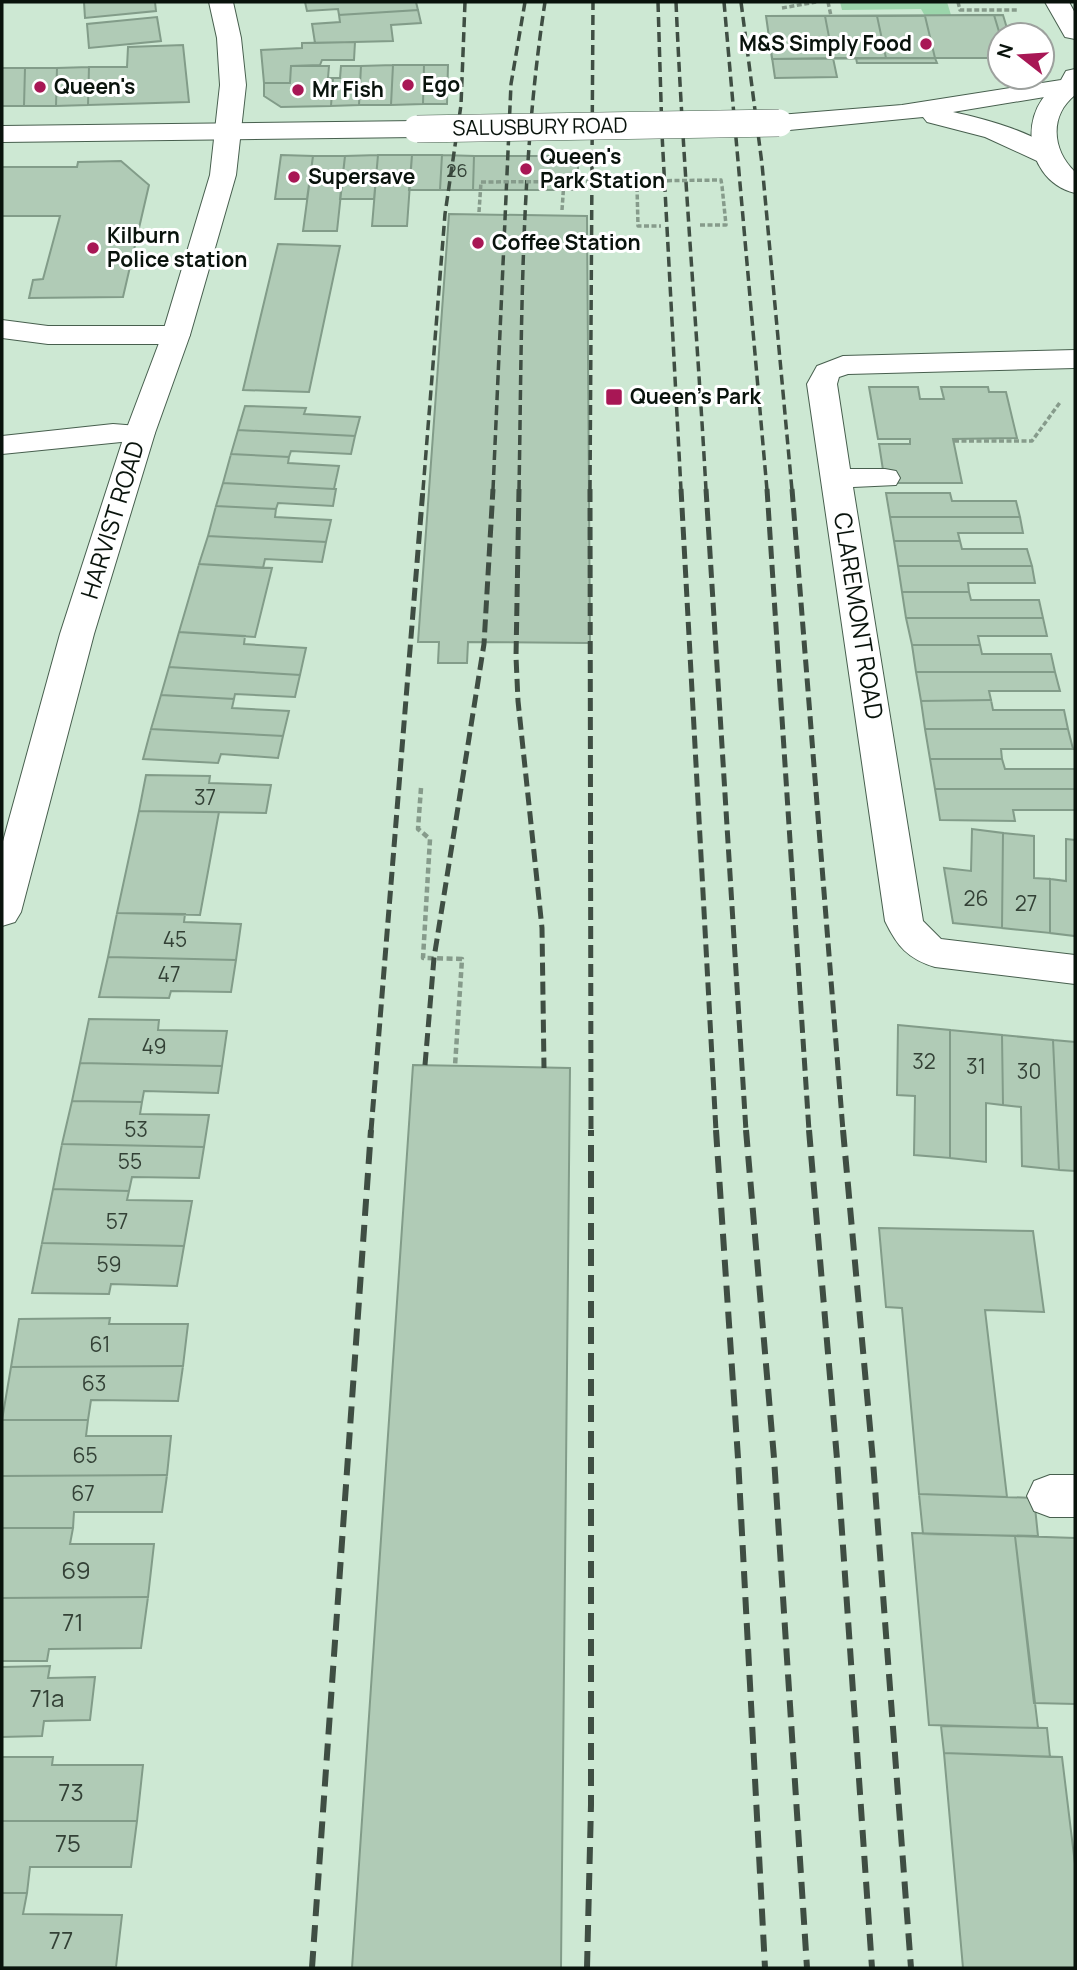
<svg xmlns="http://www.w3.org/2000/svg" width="1077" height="1970" font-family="Manrope,sans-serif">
	<rect width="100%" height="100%" fill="#cde8d3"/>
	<path fill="#9bd5ab" d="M840 2H947L951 15 925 16 921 9 842 10Z"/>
	<path fill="#b0cbb6" stroke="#829c89" stroke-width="2" d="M84 2H155L156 11 85 18Z
		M305 2H416L418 10 339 15 338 9 307 11Z
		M418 10 421 23 391 25 393 41 315 43 312 24 340 22 339 15Z
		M994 15 1000 35V58H833L837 77 775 78 766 16Z
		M1003 15 1009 35H1000V58H935L937 63H857L856 58 772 59 766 16Z
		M766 16H925L935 58 772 59Z
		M766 16H825L833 58 772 59Z
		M766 16H877L886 58 772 59Z
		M157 17 161 41 89 48 87 24Z
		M355 42 354 60H322L320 65 291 66 290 83H264L261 50 302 48V43Z
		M183 45 189 102 88 105 89 67H127L128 47Z
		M393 65H424L423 104 391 105Z
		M393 65 391 105H359L361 66Z
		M424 65H448L447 104H423Z
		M291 66H329L328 78H333L331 106 281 107 264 96V83H290Z
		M341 66H361L359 105 331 106 333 78H340Z
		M89 67 88 105 56 106 57 68Z
		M2 68H25L24 106H2Z
		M25 68H57L56 106H24Z
		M281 155 313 156 307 199H275Z
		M378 155 374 199H340L345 156Z
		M378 155H412L407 226H372Z
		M412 155H442L440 190H409Z
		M442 155 474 156 473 190H440Z
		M313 156H345L337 231H303Z
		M474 156H578V190H473Z
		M121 161 149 185 123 297 29 298 33 280 43 279 60 216H2V167H77L78 162Z
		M449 214 587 216 590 643 468 642 467 663H438L439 642H418Z
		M278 244 340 246 309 392 243 390Z
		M869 387H918L920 399H944L941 387H988L989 392H1006L1017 438 953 439 962 483H885L879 444H910V439H878Z
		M245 406 306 408 304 414 360 417 355 436 238 430Z
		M238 430 355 436 351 454 291 451 289 457 231 454Z
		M231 454 289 457 288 463 339 466 334 489 223 483Z
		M223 483 334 489H336L333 506 278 503 276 509 216 506Z
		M886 493H950L952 501H1016L1020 517H890Z
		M216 506 276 509 275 517 331 520 326 542 208 536Z
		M890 517H1020L1023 533H958L960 541H894Z
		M208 536 326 542 322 562 265 559 263 568 199 564Z
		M894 541H960L962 549H1027L1032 566H898Z
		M199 564 272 568 255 637 179 632Z
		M898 566H1032L1035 583H968L969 592H902Z
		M902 592H969L971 600H1039L1043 618H906Z
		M906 618H1043L1047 636H978L980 645H912Z
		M179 632 245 636 244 644 306 648 300 675 169 667Z
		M912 645H980L982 654H1051L1055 672H916Z
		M169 667 300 675 295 697 235 694 234 699 161 695Z
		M916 672H1055L1060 691H989L991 700 921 701Z
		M161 695 234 699 232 708 289 711 283 736 151 729Z
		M991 700 993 710H1064L1068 729H925L921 701Z
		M151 729 283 736 278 758 221 754 218 763 143 759Z
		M925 729H1068L1073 749H1001L1002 759H930Z
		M930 759H1002L1005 769H1075V789H935Z
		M146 775 210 776 209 783 271 785 266 813 139 811Z
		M935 789H1075V810H1013L1015 821 940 820Z
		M139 811 219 812 200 915 117 913Z
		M972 829 1003 833 1002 928 953 923 944 868 971 871Z
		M1003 833 1034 836V878L1050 879V933L1002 928Z
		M1066 839 1075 840V936L1050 933V879L1066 881Z
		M117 913 185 914 184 922 241 924 236 960 108 957Z
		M108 957 236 960 231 992 171 991 169 998 99 997Z
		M89 1019 159 1020 158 1030 227 1031 222 1066 80 1063Z
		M898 1025 950 1030V1158L914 1155 915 1096 897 1095Z
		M950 1030 1002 1035 1003 1105 986 1103V1162L950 1158Z
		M1002 1035 1053 1040 1059 1170 1022 1166 1021 1107 1003 1105Z
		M1053 1040 1075 1042V1171L1059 1170Z
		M80 1063 222 1066 218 1093 144 1091 142 1102 72 1101Z
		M413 1065 570 1068 561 1968H352Z
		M72 1101 142 1102 140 1114 209 1115 204 1147 62 1144Z
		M62 1144 204 1147 199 1178 132 1177 129 1191 53 1189Z
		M53 1189 129 1191 127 1200 192 1201 184 1246 42 1243Z
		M879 1228 1033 1231 1044 1312 985 1310 1007 1497 919 1494 902 1308 886 1307Z
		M42 1243 184 1246 177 1286 111 1284 109 1294 32 1293Z
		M110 1318 109 1324H188L183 1366 11 1367 19 1319Z
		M183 1366 178 1401 91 1400 88 1420H2L11 1367Z
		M2 1420H88L86 1436H171L167 1475 2 1476Z
		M167 1475 162 1512H74L73 1528H2V1476Z
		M919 1494 1034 1498 1038 1536 923 1534Z
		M2 1528H73L70 1544H154L148 1597 2 1598Z
		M912 1533 1015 1536 1038 1728 929 1725Z
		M1015 1536 1075 1538V1704L1034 1703Z
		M148 1597 141 1648 49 1649 47 1661H2V1598Z
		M50 1666 48 1678 95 1677 90 1720 44 1721 42 1736 2 1737V1667Z
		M941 1726 1047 1728 1050 1757 944 1753Z
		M944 1753 1062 1757 1075 1864V1968H963Z
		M2 1757H53L52 1765H143L137 1821H2Z
		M2 1821H137L131 1867H30L27 1893H2Z
		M2 1893H27L23 1914 122 1915 116 1967H2Z
		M2 1967H116V1968Z"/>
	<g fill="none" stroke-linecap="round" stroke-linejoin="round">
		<g stroke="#475f4e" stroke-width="2">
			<path id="minor" d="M1045 2H1069L1075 13V39L1065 37Z
				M1075 69V92L953 112C981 118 1045 134 1061 158L1057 164 1048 166 985 137 927 122 923 117 779 131 770 128 766 123 770 118 779 115 902 105 1061 80 1066 71Z
				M417 121 426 124 430 129 426 134 417 137 2 142V126Z
				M2 320 48 326H176L186 329 190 335 186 341 176 344H48L2 338Z
				M1075 350V368L848 374 839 377 837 384 850 469H885L896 471 900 478 896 485 853 487 923 921 941 939 1075 955V984L935 967C908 959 897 946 885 921L807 384 817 366 843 356Z
				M113 424 151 427 155 433 151 439 2 454V436Z
				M1050 1475H1075V1517H1050L1034 1511 1027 1496 1034 1481Z"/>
		</g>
		<g stroke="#475f4e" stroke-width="2">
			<path id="major" d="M209 2H233L241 38 246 85 236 175 190 335 155 433 94 634 21 912 15 922 2 926V845L60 634 125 433 162 335 210 175 220 85 217 38Z
				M1075 77V95C1049 116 1052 150 1075 172V193C1018 179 1016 92 1075 77Z"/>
		</g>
		<path stroke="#869b8b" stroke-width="3.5" stroke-dasharray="5 2.5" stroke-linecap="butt" d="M828 2 831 16
			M958 2 960 10H1018
			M782 8 816 2
			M637 187 638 226H661
			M562 210 564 181
			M479 212 481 182
			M700 225H726L722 186
			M954 441H1032L1061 401"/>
		<path stroke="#869b8b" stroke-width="4.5" stroke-dasharray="6 3.5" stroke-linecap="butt" d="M421 788 418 829 430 839 423 958 462 959 455 1066"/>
		<use href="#minor" fill="#fff" fill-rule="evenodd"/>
		<use href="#major" fill="#fff" fill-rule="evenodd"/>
		<path stroke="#3f4e43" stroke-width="3.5" stroke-dasharray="10 5" stroke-linecap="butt" d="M658 2 662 134 681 490
			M676 2C683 165 697 328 706 490
			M724 2 767 490
			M741 2 762 164 792 490
			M423 490 445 214 461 105 465 2
			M493 490 511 84 525 2
			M519 490C522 327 520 164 545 2
			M590 490 593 2"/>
		<path stroke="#3f4e43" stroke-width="5" stroke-dasharray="13 6" stroke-linecap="butt" d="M519 489 516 657 518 701 542 928 544 1068
			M590 489 591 1131
			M681 489 716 1131
			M706 489 746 1131
			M767 489 809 1131
			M792 489 843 1131
			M425 1065 434 958 484 644 493 489
			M371 1131 423 489"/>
		<path stroke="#3f4e43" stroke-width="6" stroke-dasharray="17 9" stroke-linecap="butt" d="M716 1130 738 1458 765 1968
			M746 1130 774 1458 807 1968
			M809 1130 837 1459 872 1968
			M843 1130 873 1461 911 1968
			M312 1968 371 1130
			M587 1968 591 1805V1130"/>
		<g stroke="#475f4e" stroke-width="28" stroke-linecap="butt">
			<path id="minor-bridge" d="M417 129 779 123"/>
		</g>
		<path stroke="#869b8b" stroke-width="3.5" stroke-dasharray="5 2.5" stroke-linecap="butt" d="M637 181 721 180 722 186
			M481 182 637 181V187"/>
		<use href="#minor-bridge" stroke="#fff" stroke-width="27"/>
	</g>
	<g fill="#a81755" stroke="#fff" stroke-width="2.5">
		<circle cx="926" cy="44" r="7"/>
		<circle cx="408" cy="85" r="7"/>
		<circle cx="40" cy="87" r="7"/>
		<circle cx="298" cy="90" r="7"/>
		<circle cx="526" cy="169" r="7"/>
		<circle cx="294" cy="177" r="7"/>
		<circle cx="478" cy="243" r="7"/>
		<circle cx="93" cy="248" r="7"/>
		<rect x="605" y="388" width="18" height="18" rx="3.5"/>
	</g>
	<g text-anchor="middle" stroke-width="6" stroke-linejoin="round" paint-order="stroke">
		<g font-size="18" fill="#334136">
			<text x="457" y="177">26</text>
		</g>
		<g font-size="21" font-weight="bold" fill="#09130c" stroke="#fff" text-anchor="start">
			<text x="912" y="51" text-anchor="end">M&amp;S Simply Food</text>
			<text x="422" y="92">Ego</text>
			<text x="54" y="94">Queen's</text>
			<text x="312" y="97">Mr Fish</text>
			<text x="540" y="164">Queen's<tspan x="540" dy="24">Park Station</tspan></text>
			<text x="308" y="184">Supersave</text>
			<text x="107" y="243">Kilburn<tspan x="107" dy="24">Police station</tspan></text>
			<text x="492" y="250">Coffee Station</text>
			<text x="630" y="404">Queen's Park</text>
		</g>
		<g font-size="21" fill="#09130c" stroke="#fff">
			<text transform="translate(540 127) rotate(-1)" y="7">SALUSBURY ROAD</text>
		</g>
		<g font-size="21" fill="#334136">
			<text x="205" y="805">37</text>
			<text x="976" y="906">26</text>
			<text x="1026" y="911">27</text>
			<text x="175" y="947">45</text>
			<text x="169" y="982">47</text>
			<text x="154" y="1054">49</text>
			<text x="924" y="1069">32</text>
			<text x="976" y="1074">31</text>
			<text x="1029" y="1079">30</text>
			<text x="136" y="1137">53</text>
			<text x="130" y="1169">55</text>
			<text x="117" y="1229">57</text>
			<text x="109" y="1272">59</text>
			<text x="100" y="1352">61</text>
			<text x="94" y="1391">63</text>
			<text x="85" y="1463">65</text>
			<text x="83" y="1501">67</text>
		</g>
		<g font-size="24" fill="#09130c" stroke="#fff">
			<text transform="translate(113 520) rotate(-73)" y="8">HARVIST ROAD</text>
			<text transform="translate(858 616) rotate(81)" y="8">CLAREMONT ROAD</text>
		</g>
		<g font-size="24" fill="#334136">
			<text x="76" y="1579">69</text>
			<text x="73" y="1631">71</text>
			<text x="47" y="1707">71a</text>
			<text x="71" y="1801">73</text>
			<text x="68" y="1852">75</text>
			<text x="61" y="1949">77</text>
		</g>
	</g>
	<rect width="1077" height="1970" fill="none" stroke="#09130c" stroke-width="7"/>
	<g transform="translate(1021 56) rotate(287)"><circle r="33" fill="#ffffff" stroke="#9da19e" stroke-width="2"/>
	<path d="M0-5L12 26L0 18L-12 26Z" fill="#a81755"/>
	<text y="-10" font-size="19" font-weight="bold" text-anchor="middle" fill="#09130c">N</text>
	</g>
</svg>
